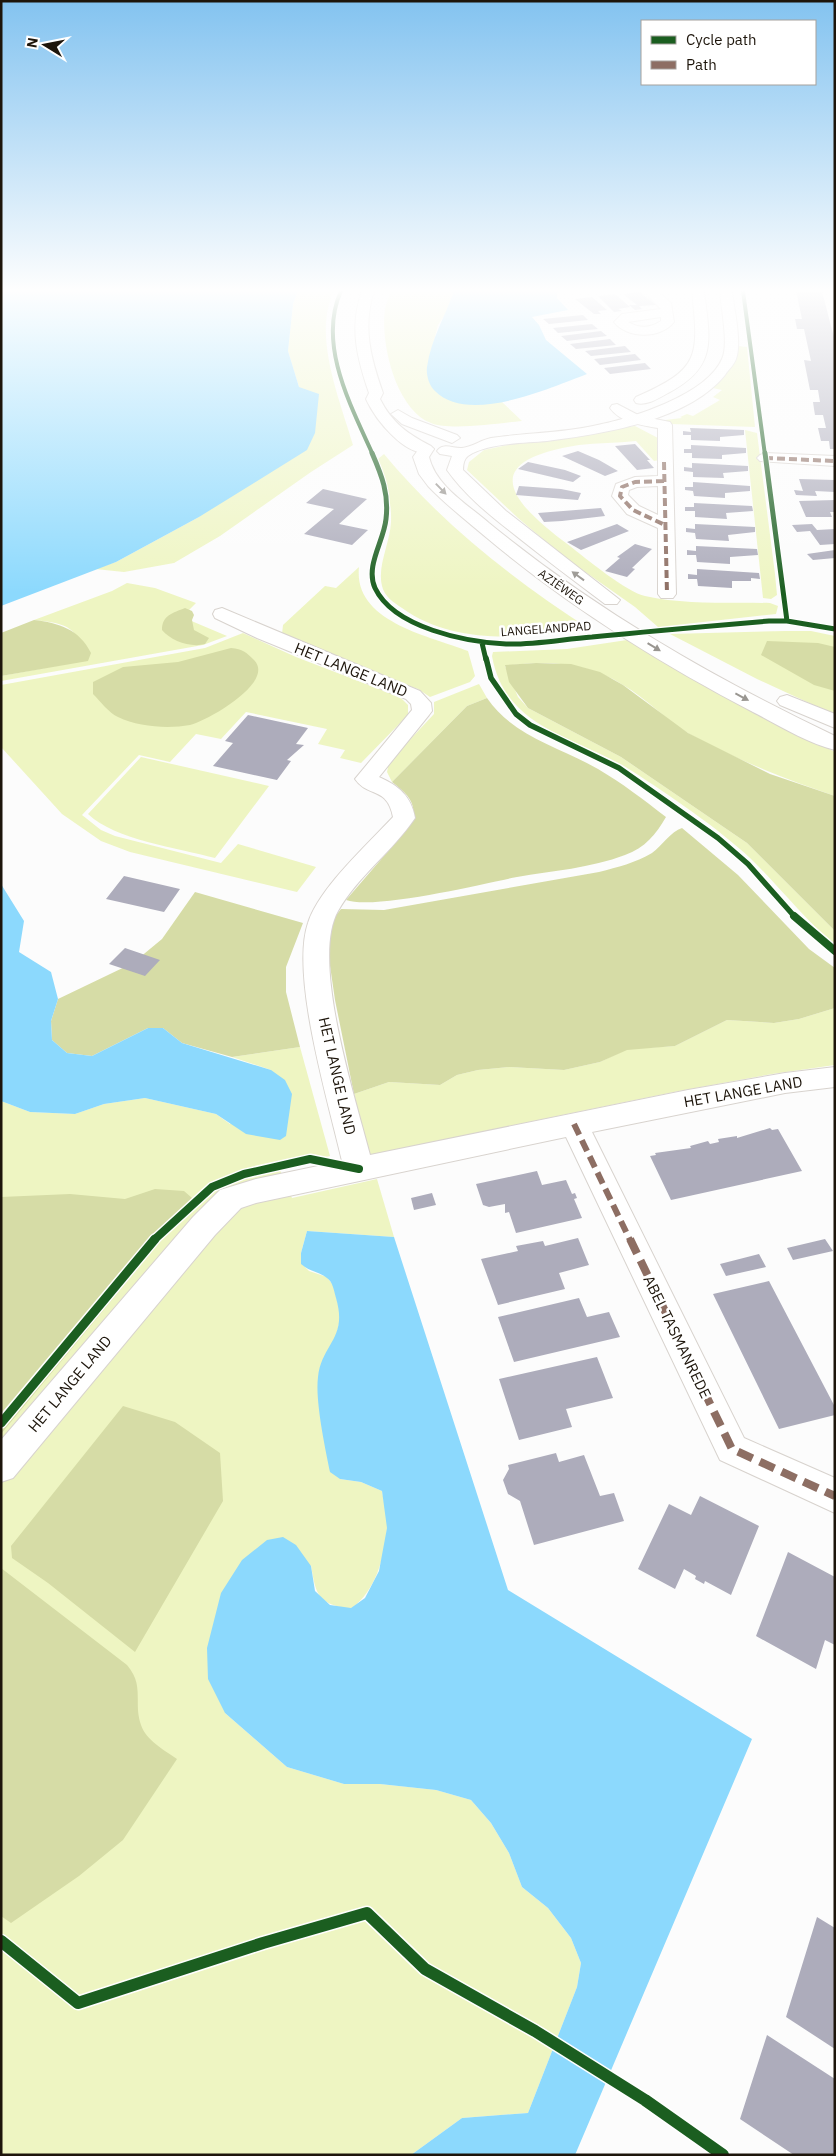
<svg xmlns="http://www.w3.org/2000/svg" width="836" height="2156" font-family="'IBM Plex Sans',sans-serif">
	<rect width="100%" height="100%" fill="#fcfcfc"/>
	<path fill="#eef5c2" d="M298 291H334C312 335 340 400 353 445L311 472 220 536 174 563 124 572 95 569 116 562 199 517 299 387 288 351 293 304Z
		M391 291H454L446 313 438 325 427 368 481 404 502 402 522 421C501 423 450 431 431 423 396 410 380 343 385 309 386 303 389 297 391 291Z
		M738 346 747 347 755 427 671 424 665 420 682 418 680 417 687 414 693 416 720 400 713 397 722 390 713 388 730 369Z
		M635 426 658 438 660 460 654 461 636 441C617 443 597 443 579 445 476 461 509 501 570 546 585 558 628 593 645 596 685 605 729 602 770 603L778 606 776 614 658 627 635 607 564 557 518 518 467 470 469 462 484 450 513 444Z
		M745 430 757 433 775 574 777 595 771 599 763 598Z
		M384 454C443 525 514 580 591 630 527 636 458 648 402 608 394 603 384 596 382 586 377 566 390 543 391 522 392 500 385 480 378 459Z
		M359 567C353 622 430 636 468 651L475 676 470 682 430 697 418 689 341 661 282 634 283 625 325 586 336 588Z
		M127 583 155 588 196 603 182 617 227 636 203 645 1 681V676L88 660C75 627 71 624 34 620L112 591Z
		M786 631H811L835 636V715L757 679 670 634Z
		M243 633 296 657 400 697 408 705V715L361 763 340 758 345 750 318 744 327 729 246 712 221 739 196 734 170 762 139 755 82 815 101 830 115 836 221 863 238 844 316 867 297 892 130 852 101 841 62 814 1 747V685L205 648Z
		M627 640 688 676 835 752V796C785 779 737 760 691 735 667 721 647 699 623 685 587 662 547 660 505 666L518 697 528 708 621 757 747 843 835 931V945C804 919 779 886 750 858 718 828 669 795 632 771 578 736 505 730 492 656L493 652 567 649Z
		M479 684 487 698 467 706 392 782 387 772 389 762 434 714V702Z
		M141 757 269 786 215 858C178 848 115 840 88 814Z
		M835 1008V1065L772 1074 679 1091 369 1155 354 1094 389 1082 440 1085 457 1075 478 1070 509 1067 564 1070 600 1062 627 1049 675 1046 727 1020 774 1023 799 1019Z
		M300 1047 330 1156 280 1170 292 1198 377 1179 394 1237 307 1231 301 1253V1263L309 1271 327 1277 333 1285 341 1315 336 1337 323 1359 340 1479 361 1482 382 1491C384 1503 388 1517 387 1529 384 1559 376 1590 351 1609 319 1604 316 1597 311 1565L225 1713 287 1767 344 1784H380L436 1790 471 1800 491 1823 509 1853 522 1887 548 1908 571 1938 581 1963 577 1987 528 2113 462 2118 411 2155H1V1101L30 1112 75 1114 104 1104 145 1098 216 1114 230 1124 271 1070 232 1057Z"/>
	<path fill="#d6dca6" d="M185 608 192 611 194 615 192 620 194 630 209 638 205 644C191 648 171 641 162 630 162 615 173 613 185 608Z
		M34 620C59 623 79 629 91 653L88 661 1 676V633Z
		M767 641 818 643 835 647V691L814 685 761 655Z
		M231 648C243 649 246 652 254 660 276 682 207 721 190 725 168 729 139 727 118 717 109 713 100 701 93 694V682L123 667 178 662Z
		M536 663 571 664 600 672 623 685 688 733 770 774 835 796V931L747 843 621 757 528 708 509 682 505 665Z
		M487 698C514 737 558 746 598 769 622 783 644 800 666 817 656 834 645 848 625 855 591 868 552 871 517 877 482 884 375 910 346 900L409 827C420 806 409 795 392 782L467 706Z
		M682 828 738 875 809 949 835 968V1008L799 1019 774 1023 727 1020 675 1046 627 1050 600 1062 564 1070 509 1067 478 1070 457 1075 440 1085 389 1082 354 1094 335 1000 327 945 334 918 341 909 384 910 599 872C618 867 635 863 652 853 662 846 671 831 682 828Z
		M195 892 303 923 286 967V992L300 1047 232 1057 182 1043 163 1028H148L92 1056 67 1053 52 1040 51 1021 58 999 133 963 162 939Z
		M155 1189 184 1191 199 1204 179 1219 1 1434V1197L70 1194 125 1199Z
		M123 1406 175 1422 220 1453 223 1501 135 1652 48 1583 12 1558 11 1546Z
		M1 1568 127 1665C145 1686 133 1702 141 1725 146 1740 164 1750 177 1759L123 1840 79 1876 11 1923 1 1916Z"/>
	<path fill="#8cd9fd" d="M1 291H298L293 304 288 351 299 387 319 394 315 433 307 450 199 517 116 562 1 606Z
		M454 291H561L557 293V298L568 310 532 317 539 325 546 340 587 374C550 388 468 425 435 391 429 385 426 375 427 367 431 339 445 317 454 291Z
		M1 884 24 921 19 952 51 972 58 999 51 1021 52 1040 67 1053 92 1056 148 1028H163L182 1043 271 1070 285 1080 292 1094 286 1136 280 1140 246 1134 216 1114 145 1098 104 1104 75 1114 30 1112 1 1101Z
		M307 1231 394 1237 508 1590 752 1739 575 2155H411L462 2118 528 2113 577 1987 581 1963 571 1938 548 1908 522 1887 509 1853 491 1823 471 1800 436 1790 380 1784H344L287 1767 225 1713 208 1679 207 1648 221 1593 242 1560 267 1540 283 1537 296 1545 311 1566 315 1591 330 1605 351 1608 365 1598 379 1571 387 1528 382 1491 361 1482 340 1479 330 1472C325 1447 315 1401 318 1377 322 1343 348 1339 336 1298 334 1291 333 1282 327 1278 320 1272 310 1272 301 1264V1253Z"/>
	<path fill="#adacbb" d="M796 291H822L832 330 835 340V449H830L829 441H821L818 428H826L823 415H815L814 409 813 402H820L818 390H810L804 360 811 361 804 329H797L795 319H802Z
		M640 292 656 305 639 306 642 309 635 310 629 305H637L623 294Z
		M615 294 630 307 618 309 622 311 614 312 598 296Z
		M592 297 607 310 598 311 601 314H594L575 299Z
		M583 315 588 320 549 324 543 319Z
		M592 324 598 329 558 333 553 328Z
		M601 331 607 336 567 341 561 336Z
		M610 339 616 345 576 349 570 344Z
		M625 346 631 352 591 356 585 351Z
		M635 354 641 360 600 365 594 359Z
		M645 363 651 369 610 374 604 368Z
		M690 428 744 430V435L720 437V441L691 440V435H683V431L691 432Z
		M635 444 650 460H647L654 468 637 470 615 446Z
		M691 445 746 448V453L722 455V459L692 458V453H684V449H691Z
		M578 451 599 460 618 471 605 476 562 456Z
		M528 462 565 470 581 476 573 482 518 469Z
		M692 463 748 466V471L723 473 724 478 693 477V472L684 471V467L692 468Z
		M799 479 835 480V492L815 491 817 496 796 495 794 490 803 491Z
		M693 482 750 486V491L725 493V498L694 496 693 491 685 490V487H693Z
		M519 486 561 489 581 493 578 500 516 495Z
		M323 489 367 499 339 524 368 530 352 545 304 534 334 509 306 503Z
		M835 500V512H830L832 517H806L799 501Z
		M694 503 752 506 753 511 726 513 727 519 695 517V511H685V507H694Z
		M601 508 605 516 562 521 544 522 538 513Z
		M617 524 629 531 581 550 567 542Z
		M695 524 755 527V532L728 535 729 541 696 539 695 533 686 532V528L695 529Z
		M812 524 817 530 835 529V544L820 545 810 531 797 532 792 525Z
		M635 544 652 549 632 568 635 569 627 577 605 571 620 558 617 557Z
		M696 546 757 549 758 555 730 557V564L697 562 696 555H687V550L696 551Z
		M835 550V558L813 560 807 554Z
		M697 569 759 573 760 579 751 578V581H732V588L698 586 697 579H688V574L697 575Z
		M248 715 308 728 296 744 304 745 287 760 291 761 277 780 213 766 233 743 225 741Z
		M124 876 180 889 164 912 106 899Z
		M125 948 160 960 145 976 109 964Z
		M770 1128 772 1130 778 1129 802 1171 671 1200 650 1156 656 1155 655 1153 691 1148 690 1146 708 1141 710 1144 719 1142 718 1139 737 1136V1138Z
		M537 1171 542 1185 566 1180 572 1194 575 1193 577 1198 574 1199 582 1218 516 1233 509 1212 505 1213V1204L489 1207 483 1205 476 1184Z
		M432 1193 436 1205 414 1210 411 1198Z
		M578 1238 589 1265 559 1273 565 1289 498 1305 481 1259 518 1251 516 1246 543 1241 545 1246Z
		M825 1239 833 1251 793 1260 787 1248Z
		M759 1254 766 1267 726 1276 720 1264Z
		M769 1281 835 1407V1415L779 1429 713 1294Z
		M579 1298 587 1317 609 1312 620 1337 514 1362 498 1317Z
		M597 1357 613 1398 566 1409 572 1427 519 1440 499 1379Z
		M556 1453 559 1462 584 1455 600 1496 614 1493 624 1521 534 1545 520 1501 508 1494 503 1480 509 1469 508 1465Z
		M700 1496 759 1526 731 1595 705 1581 704 1584 695 1579 696 1576 684 1569 675 1589 638 1569 669 1504 691 1515Z
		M788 1552 835 1577V1645L825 1640 816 1669 756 1636Z
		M817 1917 835 1928V2049L786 2017Z
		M767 2035 835 2079V2155H794L740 2119Z"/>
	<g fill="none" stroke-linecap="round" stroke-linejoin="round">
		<g stroke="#d8d3ce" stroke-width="2">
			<path id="street" d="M362 291H374C362 327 371 359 383 393L380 399C392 423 408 434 431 446L434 449 431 452C406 459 375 419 366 399L369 393C357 358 349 327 362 291Z
				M643 291H657L671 303 674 322C661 339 627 339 614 322L622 314 661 309ZM661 317V321C650 328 640 329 628 322Z
				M617 404 640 416 670 422 672 425 676 594 673 598H661L658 594V528L627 514 612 496 616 484 635 477 658 476V428C641 425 621 423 610 408L612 405ZM658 486V515L639 506 628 495 629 490 637 487Z
				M398 410 412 418 457 435 460 438 452 443 402 424 391 414Z
				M765 453 835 456V466L760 461 757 458 760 455Z
				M222 608 420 691 431 703 432 711 429 715 379 777C399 786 411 796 415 818 393 851 358 876 338 911 310 960 356 1100 370 1155L688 1090 785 1073 835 1067V1087L785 1093 592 1132 744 1438 835 1478V1513L720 1460 566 1137 256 1203 241 1208 215 1235 13 1478 1 1482V1440L193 1217 220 1190 256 1179 342 1161C329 1104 290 976 308 923 319 888 368 844 393 817 387 786 368 798 355 779L412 710 411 704 406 699 257 638 215 618 213 614 215 610Z"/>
		</g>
		<g stroke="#d8d3ce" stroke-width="2">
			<path id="secondary" d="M692 291H704C710 340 718 367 668 393 659 398 647 406 636 403L634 400 636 397C700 369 699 357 692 291Z
				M720 291H732C734 309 742 342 736 359 734 365 728 370 725 375 688 421 602 434 547 441 525 443 486 443 468 456 464 459 463 465 463 470L506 511 620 600 617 604H605C573 580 541 556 510 531 487 513 464 494 447 470L452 456 440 454 437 451C443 442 454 449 462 448 472 447 481 440 491 438 525 433 560 433 593 426 629 419 706 396 722 359 729 345 721 308 720 291Z
				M426 444 434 449 429 457C436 486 467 504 489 523 595 610 712 677 835 736V750C807 743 778 725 753 712 659 663 568 606 487 538 467 521 446 505 428 486L419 474 413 457 421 446Z
				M787 695 835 714V728L780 705 777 701 780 697Z"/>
		</g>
		<use href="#street" fill="#fff" fill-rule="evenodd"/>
		<use href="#secondary" fill="#fff" fill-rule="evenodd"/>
		<path stroke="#8d6e63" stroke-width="4" stroke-dasharray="8 4" stroke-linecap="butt" d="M765 458 835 461
			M664 462 667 594
			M664 481 635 482 622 487 620 496 633 510 665 525"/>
		<path stroke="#8d6e63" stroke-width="6" stroke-dasharray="12 6" stroke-linecap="butt" d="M574 1124 630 1240"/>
		<path stroke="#8d6e63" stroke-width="8" stroke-dasharray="16 8" stroke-linecap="butt" d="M630 1239 732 1449 835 1496"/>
		<g stroke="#fff" stroke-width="5.5">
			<path id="cycleway-far5" d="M341 291C317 344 351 406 373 455
				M743 291 765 455"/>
		</g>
		<g stroke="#fff" stroke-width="7">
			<path id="cycleway-far4" d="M372 453C382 476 389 494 386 519 384 541 365 566 375 588 394 628 466 642 506 644 534 645 564 639 592 637 651 631 710 626 769 621H787L835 629
				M765 453 787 621
				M482 643 486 660"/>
		</g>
		<g stroke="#fff" stroke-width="8">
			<path id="cycleway-far3" d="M486 658 491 678 516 714 530 725 619 768 718 838 748 864 795 917"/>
		</g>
		<g stroke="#fff" stroke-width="11">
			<path id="cycleway-far2" d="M794 916 835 951
				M154 1240 212 1187 244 1174 310 1159 359 1169"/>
		</g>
		<g stroke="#fff" stroke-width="12">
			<path id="cycleway-far1" d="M1 1423 155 1239"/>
		</g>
		<g stroke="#fff" stroke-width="15">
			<path id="cycleway" d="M1 1941 78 2003 263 1943 367 1913 425 1969 535 2031 645 2100 723 2155"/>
		</g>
		<use href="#cycleway-far5" stroke="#1b5e20" stroke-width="4"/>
		<use href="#cycleway-far4" stroke="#1b5e20" stroke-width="5"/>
		<use href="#cycleway-far3" stroke="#1b5e20" stroke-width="5.5"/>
		<use href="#cycleway-far2" stroke="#1b5e20" stroke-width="8"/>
		<use href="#cycleway-far1" stroke="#1b5e20" stroke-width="9"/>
		<use href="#cycleway" stroke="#1b5e20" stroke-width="12"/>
	</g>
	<defs><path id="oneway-solid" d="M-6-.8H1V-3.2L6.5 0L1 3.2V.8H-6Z" transform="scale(1.25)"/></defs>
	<g fill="#999691">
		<use href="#oneway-solid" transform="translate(441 489) rotate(46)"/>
		<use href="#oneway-solid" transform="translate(578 576) rotate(-144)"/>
		<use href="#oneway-solid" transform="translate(654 647) rotate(31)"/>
		<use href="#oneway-solid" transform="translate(742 697) rotate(28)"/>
	</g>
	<linearGradient id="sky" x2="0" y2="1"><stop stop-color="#83c3f0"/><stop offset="0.49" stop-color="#fefefe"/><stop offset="1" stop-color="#fefefe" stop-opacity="0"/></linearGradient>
	<rect width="836" height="593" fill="url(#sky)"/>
	<g text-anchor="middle" stroke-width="5" stroke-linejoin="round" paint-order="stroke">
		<g font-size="12" fill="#1d150b" stroke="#fff">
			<text transform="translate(561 587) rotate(35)" y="4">AZIËWEG</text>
			<text transform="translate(546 629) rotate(-4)" y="4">LANGELANDPAD</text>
		</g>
		<g font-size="15" fill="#1d150b" stroke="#fff">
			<text transform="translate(351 670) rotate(22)" y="5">HET LANGE LAND</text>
			<text transform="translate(337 1076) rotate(77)" y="5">HET LANGE LAND</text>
			<text transform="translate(743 1092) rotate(-10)" y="5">HET LANGE LAND</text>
			<text transform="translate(677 1337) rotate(64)" y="5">ABEL TASMANREDE</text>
			<text transform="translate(70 1384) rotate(-50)" y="5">HET LANGE LAND</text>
		</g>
	</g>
	<rect width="836" height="2156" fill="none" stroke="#1d150b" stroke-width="5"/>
	<rect x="641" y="20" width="175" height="65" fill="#ffffff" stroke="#a5a19d"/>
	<rect x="651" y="36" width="25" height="8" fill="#1b5e20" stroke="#a5a19d"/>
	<text x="686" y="45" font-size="15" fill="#1d150b">Cycle path</text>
	<rect x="651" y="61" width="25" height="8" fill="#8d6e63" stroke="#a5a19d"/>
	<text x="686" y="70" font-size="15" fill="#1d150b">Path</text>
	<g transform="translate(45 45) rotate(280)" stroke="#ffffff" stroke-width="4" paint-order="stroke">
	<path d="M0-4L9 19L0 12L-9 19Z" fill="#1d150b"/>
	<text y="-8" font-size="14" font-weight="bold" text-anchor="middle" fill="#1d150b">N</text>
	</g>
</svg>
